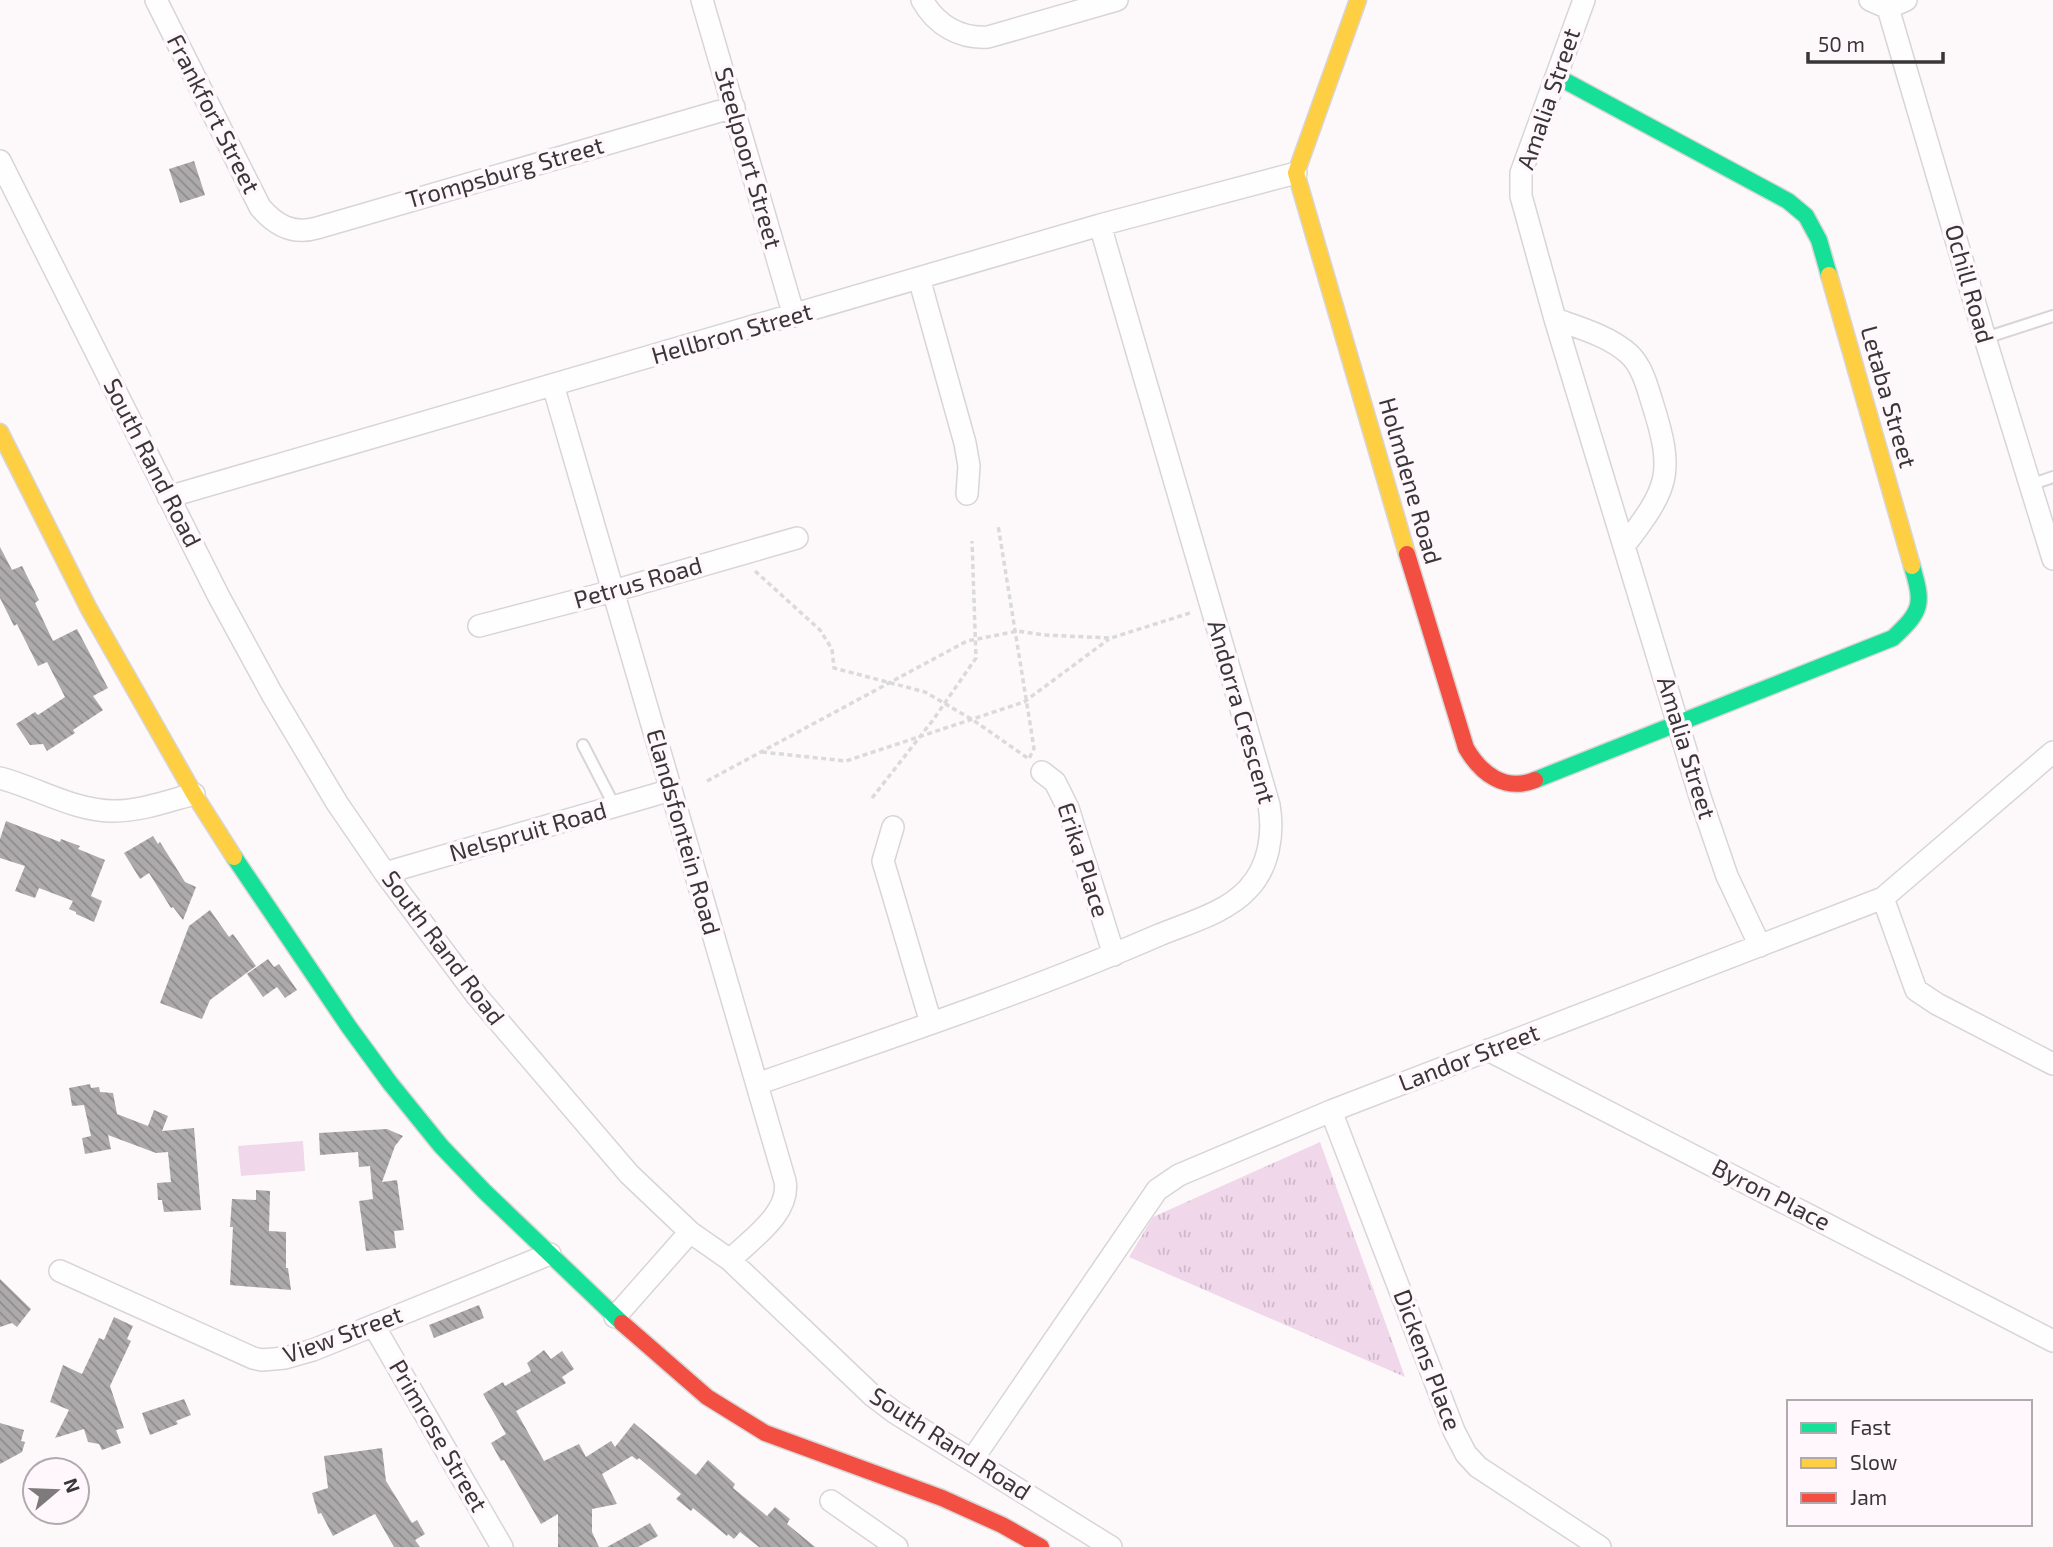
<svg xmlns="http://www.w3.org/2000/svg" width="2053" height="1547" font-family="'Exo 2',sans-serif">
	<defs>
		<pattern id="grass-tufts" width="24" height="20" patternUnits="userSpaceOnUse" patternTransform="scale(1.75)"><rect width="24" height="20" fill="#f0d7e9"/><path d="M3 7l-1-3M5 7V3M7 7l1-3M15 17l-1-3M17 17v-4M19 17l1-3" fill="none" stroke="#cfb9c9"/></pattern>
		<pattern id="building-back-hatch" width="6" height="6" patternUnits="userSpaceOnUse" patternTransform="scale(1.75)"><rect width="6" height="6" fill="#adaaac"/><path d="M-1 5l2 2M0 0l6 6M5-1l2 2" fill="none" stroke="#8e8b8d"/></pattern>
	</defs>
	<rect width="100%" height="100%" fill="#fdf9fb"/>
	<path fill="url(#grass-tufts)" d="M1320 1142 1405 1377 1129 1257 1153 1217Z"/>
	<path fill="#f0d7e9" d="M303 1141 305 1171 241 1176 238 1146Z"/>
	<path fill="url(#building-back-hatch)" d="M194 161 205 195 180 203 169 169Z
		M0 547 12 570 22 566 39 600 35 603 53 641 77 629 108 688 93 696 103 710 73 730 75 733 47 751 43 744 30 745 16 724 35 712 38 715 65 697 47 662 38 666 17 624 14 626 0 598Z
		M6 821 60 842 61 839 80 846 78 849 105 860 91 896 102 901 94 922 76 914V912L69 909 73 901 39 888 35 898 15 891 25 866 0 858V839Z
		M153 836 158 844 160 842 185 882 196 887 183 920 173 907 171 908 149 873 140 879 124 853Z
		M210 910 229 937 233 934 256 966 210 1000 202 1019 160 1003 189 926Z
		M268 959 274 967 279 964 297 990 285 998 277 987 263 997 247 974Z
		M90 1084 91 1088 99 1087 100 1092 113 1093 117 1114 148 1126 154 1110 168 1116 162 1131 194 1128 201 1210 164 1212 162 1200H158L157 1183 171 1182 168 1152 156 1153 108 1135 111 1149 85 1154 82 1138 91 1136 84 1105 72 1106 69 1088Z
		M387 1129 403 1136 395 1146 382 1182 397 1180 404 1230 394 1231 396 1248 366 1251 359 1201 373 1199 370 1166 359 1167 358 1152 320 1155 319 1133Z
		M256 1190 270 1191 269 1231 286 1232V1268H288L291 1290 230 1285 233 1227H230L232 1199 256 1200Z
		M0 1279 31 1309 17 1327 12 1323 0 1327Z
		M479 1305 484 1318 434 1338 429 1325Z
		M114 1317 133 1326 127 1339 131 1341 110 1386 124 1428 116 1430 121 1443 102 1450 99 1444 88 1442 84 1429 55 1438 69 1410 50 1402 63 1365 82 1374 99 1338 104 1340Z
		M544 1350 551 1359 562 1351 574 1369 562 1377 566 1383 516 1411 544 1461 579 1444 586 1457 611 1441 615 1447 634 1423 696 1475 708 1460 735 1484 733 1488 767 1516 775 1507 790 1519 787 1524 815 1547H759L740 1532 734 1539 728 1534 727 1536 693 1508 691 1511 676 1499 681 1494 639 1458 637 1460 632 1456 602 1474 617 1504 592 1509V1532L599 1547H558V1514L541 1524 504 1460 501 1461 491 1443 506 1434 483 1394 503 1382 505 1386 531 1371 527 1363Z
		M184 1399 191 1415 176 1421 178 1424 150 1435 142 1413Z
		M0 1423 24 1430 21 1441 25 1442 22 1452 0 1464Z
		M382 1448 386 1481 412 1523 417 1520 425 1534 415 1540 420 1547H394L375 1514 333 1536 321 1513 318 1514 312 1493 328 1488 324 1456Z
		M650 1523 658 1536 638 1547H607Z"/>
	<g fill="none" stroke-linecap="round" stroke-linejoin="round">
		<g stroke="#d8d5d6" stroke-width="14">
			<path id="lane" d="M1985 338 2053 316
				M2030 485 2053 477
				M583 745 615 807"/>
		</g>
		<g stroke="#d8d5d6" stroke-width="24">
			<path id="street" d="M156 0 260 207C275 225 293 235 317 228L734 107
				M702 0 794 316
				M922 0C936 25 960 39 988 37L1117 0
				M1584 0 1521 173V196L1555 319 1701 800 1727 876 1760 946
				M1870 0 1888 8 1906 0
				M1888 8 1985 338 2053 559
				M0 161 218 595 272 694 337 803 385 873 477 996 629 1174 690 1232 730 1260 873 1396 894 1412 1111 1547
				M919 278 965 443 969 466 967 494
				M1555 319C1580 328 1609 336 1629 354 1642 366 1647 386 1652 402 1675 474 1669 487 1624 546
				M553 385 785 1181C791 1213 751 1239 730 1260
				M168 497 1100 225 1296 173
				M479 626 613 591 797 538
				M1042 772 1055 782 1068 808 1114 955
				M0 778C38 788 74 811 114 811 141 811 168 801 194 794
				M893 827 883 861 931 1023
				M385 873 671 790
				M1883 898 1916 990 1937 1004 2053 1064
				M1488 1050 2053 1341
				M757 1084C892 1037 1028 992 1159 935 1188 923 1226 913 1248 889 1269 867 1274 834 1269 805L1100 225
				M1331 1111 1454 1431 1466 1454 1478 1467 1600 1547
				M60 1271 253 1358 262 1360 285 1358 313 1350 550 1254
				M615 1317 690 1232
				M374 1326 502 1547
				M972 1460 1157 1190 1179 1175 1331 1111 1883 898 2053 752
				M831 1501 897 1547"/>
		</g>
		<g stroke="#d8d5d6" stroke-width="19">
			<path id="fast" d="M1556 76 1788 201 1806 216 1819 240 1829 275
				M1535 780 1893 638C1923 610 1923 604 1912 566
				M234 857 349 1027 390 1083 441 1146 484 1191 622 1323"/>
		</g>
		<g stroke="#d8d5d6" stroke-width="19">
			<path id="slow" d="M1358 0 1296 173 1407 554
				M1829 275 1912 566
				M0 432 89 609 194 794 234 857"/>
		</g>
		<g stroke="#d8d5d6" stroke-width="19">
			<path id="jam" d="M1407 554 1466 748C1481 774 1505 792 1535 780
				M622 1323 707 1397 765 1433 942 1498 1002 1525 1041 1547"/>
		</g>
		<path stroke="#dadada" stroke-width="3.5" stroke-dasharray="5 3.5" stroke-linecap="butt" d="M755 571 820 630 832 649 834 668 925 692 973 720 1029 759 1034 748 998 525
			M762 752 846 761 1024 702 1109 639
			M707 781 967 641 1018 631 1044 635 1111 638 1193 612
			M872 798 933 720 976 658 972 541"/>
		<use href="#lane" stroke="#fffefe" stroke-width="10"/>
		<use href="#street" stroke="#fffefe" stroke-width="21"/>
		<use href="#fast" stroke="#16e098" stroke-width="16"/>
		<use href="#slow" stroke="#ffcf43" stroke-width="16"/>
		<use href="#jam" stroke="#f24e42" stroke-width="16"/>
	</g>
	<g text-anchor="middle" stroke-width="7" stroke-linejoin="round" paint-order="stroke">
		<g font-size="24" fill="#393638" stroke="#fff7fc">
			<text transform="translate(1549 99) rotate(-71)" y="8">Amalia Street</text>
			<text transform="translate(213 114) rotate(63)" y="8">Frankfort Street</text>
			<text transform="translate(748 158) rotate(74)" y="8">Steelpoort Street</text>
			<text transform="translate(505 173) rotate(-16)" y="8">Trompsburg Street</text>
			<text transform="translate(1969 284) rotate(74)" y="8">Ochill Road</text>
			<text transform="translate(732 334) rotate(-16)" y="8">Hellbron Street</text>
			<text transform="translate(1888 397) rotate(74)" y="8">Letaba Street</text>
			<text transform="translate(152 463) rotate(63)" y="8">South Rand Road</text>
			<text transform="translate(1410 481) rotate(74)" y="8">Holmdene Road</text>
			<text transform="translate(638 583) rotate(-16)" y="8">Petrus Road</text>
			<text transform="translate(1241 712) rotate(74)" y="8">Andorra Crescent</text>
			<text transform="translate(1686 748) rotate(73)" y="8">Amalia Street</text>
			<text transform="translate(528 832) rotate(-16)" y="8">Nelspruit Road</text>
			<text transform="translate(683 832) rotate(74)" y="8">Elandsfontein Road</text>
			<text transform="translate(1083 860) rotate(72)" y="8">Erika Place</text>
			<text transform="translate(443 948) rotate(53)" y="8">South Rand Road</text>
			<text transform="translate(1469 1058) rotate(-21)" y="8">Landor Street</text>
			<text transform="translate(1771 1195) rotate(27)" y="8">Byron Place</text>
			<text transform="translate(343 1335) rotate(-20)" y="8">View Street</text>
			<text transform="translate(1427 1360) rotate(69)" y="8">Dickens Place</text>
			<text transform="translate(438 1436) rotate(60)" y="8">Primrose Street</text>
			<text transform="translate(950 1444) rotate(33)" y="8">South Rand Road</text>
		</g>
	</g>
	<rect x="1787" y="1400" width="245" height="126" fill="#fff7fc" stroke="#b0aaae" stroke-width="2"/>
	<rect x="1801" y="1423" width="35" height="10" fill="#16e098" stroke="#b0aaae" stroke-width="2"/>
	<text x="1850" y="1435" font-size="21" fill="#393638">Fast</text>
	<rect x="1801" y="1458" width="35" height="10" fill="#ffcf43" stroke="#b0aaae" stroke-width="2"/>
	<text x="1850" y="1470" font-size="21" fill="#393638">Slow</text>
	<rect x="1801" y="1493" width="35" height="10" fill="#f24e42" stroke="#b0aaae" stroke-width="2"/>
	<text x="1850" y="1505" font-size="21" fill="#393638">Jam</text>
	<g transform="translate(56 1491) rotate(71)"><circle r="33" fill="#fff7fc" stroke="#b0aaae" stroke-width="2"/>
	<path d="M0-5L12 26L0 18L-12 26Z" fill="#7e7a7c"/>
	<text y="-10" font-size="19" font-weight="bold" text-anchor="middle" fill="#393638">N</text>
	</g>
	<path d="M1808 52v10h135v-10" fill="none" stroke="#393638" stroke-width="3.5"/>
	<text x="1818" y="52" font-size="21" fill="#393638" stroke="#fff7fc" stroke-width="5" paint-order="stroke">50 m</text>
</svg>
